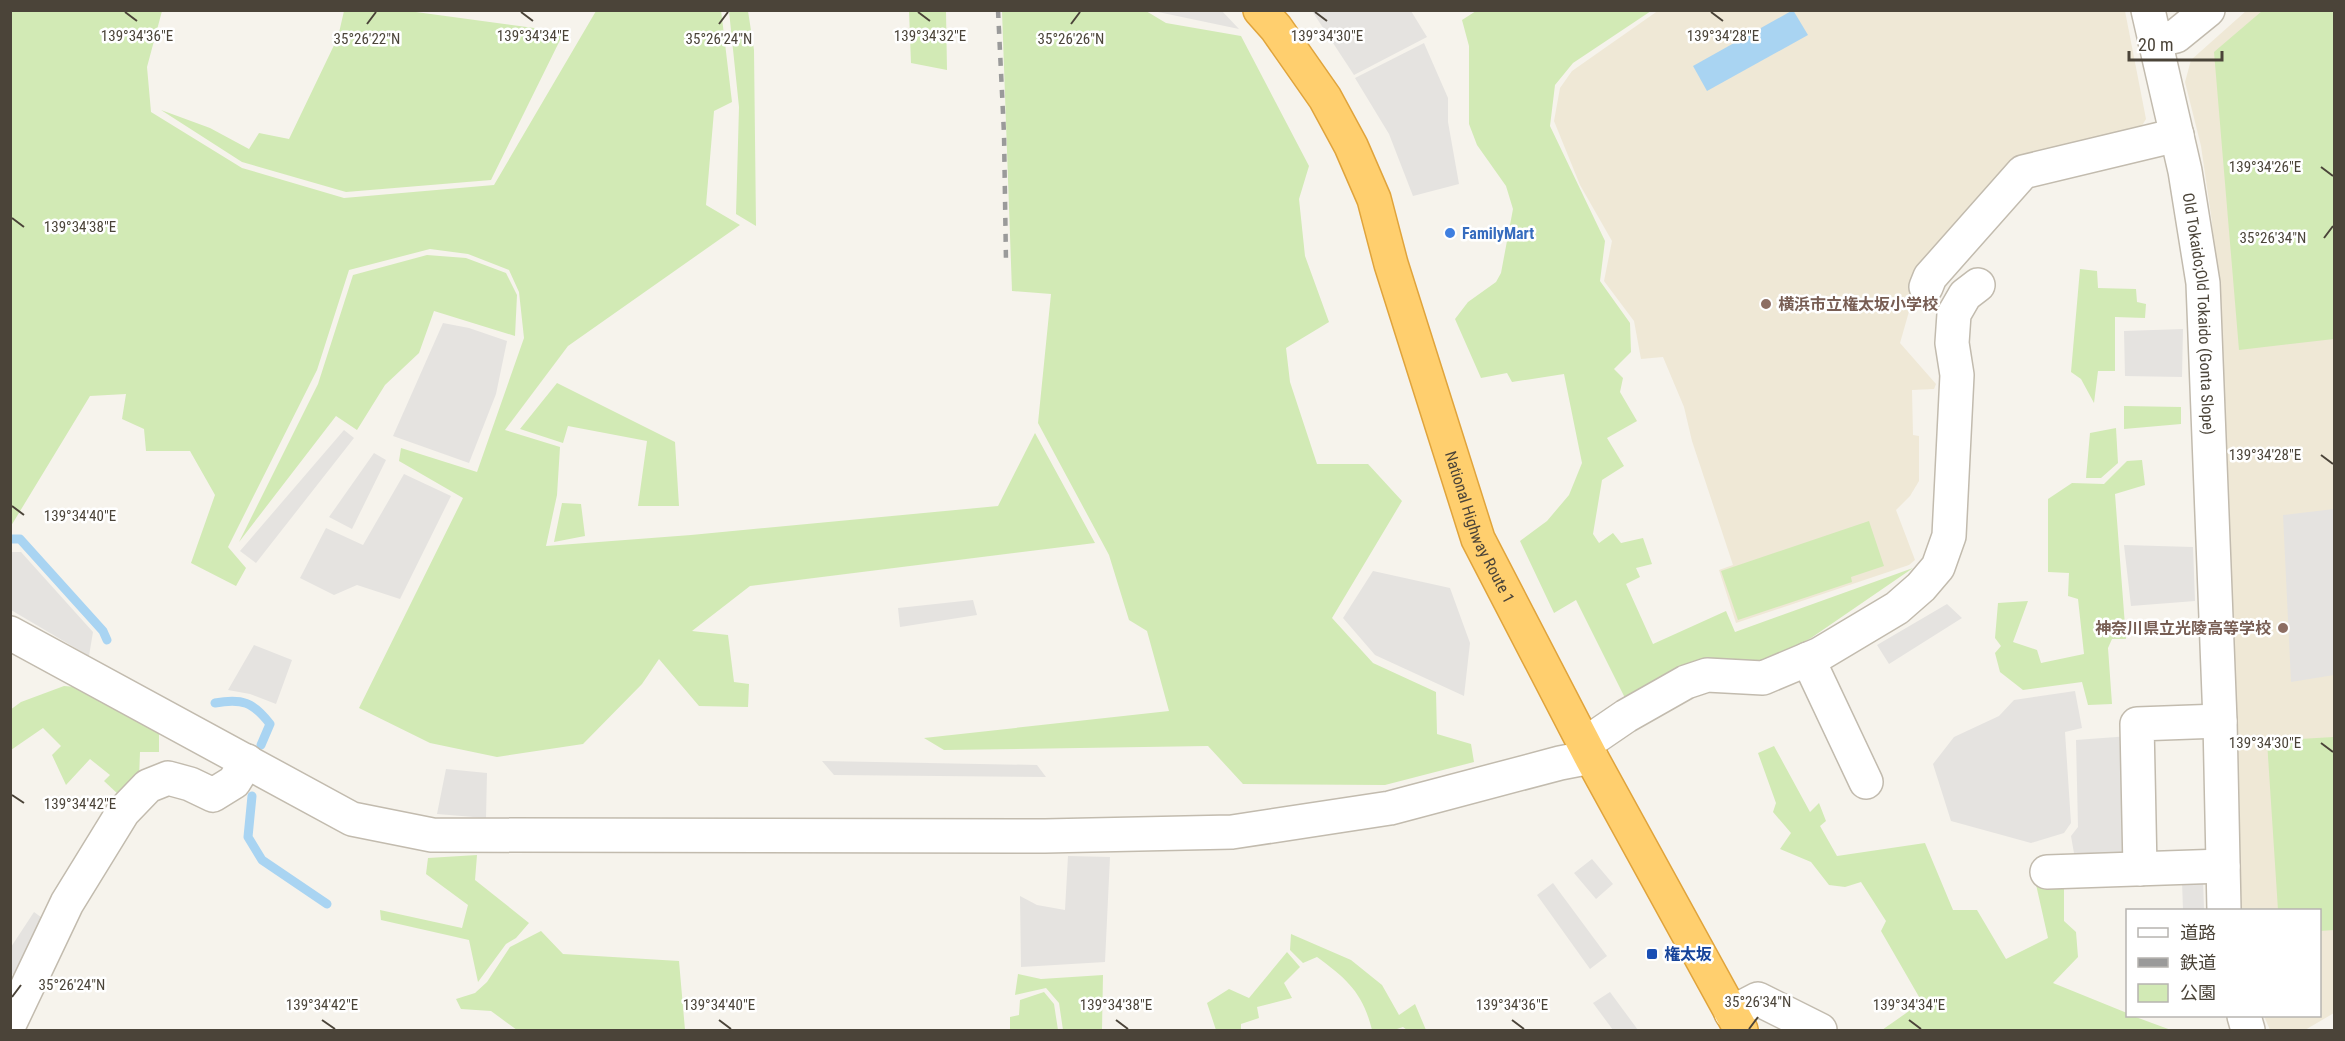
<svg xmlns="http://www.w3.org/2000/svg" width="2345" height="1041" font-family="'Roboto Condensed','Noto Sans JP',sans-serif">
	<rect width="100%" height="100%" fill="#f6f3ec"/>
	<path fill="#efe8d6" d="M1659 10 2125 11 2146 119 2141 127 2021 157 1916 287 1900 343 1936 384 1934 389 1912 390 1913 435 1919 436V481L1910 496 1896 510 1915 560 1909 565 1736 623 1719 570 1733 565 1692 441 1684 407 1663 357 1641 359 1634 321 1604 281 1612 241 1580 185 1554 121 1560 88 1572 71Z
		M2246 11H2334V1013L2305 1030H2270L2264 1016H2320V910H2240L2238 775 2212 222 2201 146 2185 82 2191 60Z"/>
	<path fill="#d2eab5" d="M721 10 732 102 714 111 706 205 740 225 568 346 505 430 560 447 557 495 546 546 691 535 998 506 1035 433 1095 543 750 586 692 631 728 635 734 682 749 684 748 707 699 706 659 659 642 684 583 744 497 757 430 743 359 708 463 498 399 461 401 448 477 472 524 338 519 292 509 270 468 254 430 249 349 270 317 370 228 547 246 568 236 586 191 563 215 495 190 451H146L144 429 122 419 126 394 90 396 11 526V11H162L147 67 151 112 242 168 344 198 494 185 596 11Z
		M385 11 416 12 564 32 491 180 346 192 242 162 161 110 210 128 249 149 259 133 289 139 338 37 344 11Z
		M729 11H748L754 50 756 226 736 214 739 107Z
		M909 11H946L947 70 911 63Z
		M1002 11H1146L1166 23 1241 36 1309 166 1299 199 1305 256 1329 322 1286 348 1290 382 1317 464H1368L1402 501 1332 618 1373 663 1436 692 1437 734 1471 744 1474 762 1385 785 1243 784 1208 746 944 750 924 738 1169 711 1147 631 1129 620 1109 555 1038 423 1051 294 1012 291Z
		M1476 11H1651L1573 63 1555 85 1550 126 1605 241 1600 281 1630 323 1631 352 1614 369 1623 378 1620 392 1637 421 1607 438 1624 466 1602 480 1593 534 1599 543 1613 533 1621 543 1643 538 1652 564 1636 568 1640 577 1626 584 1653 644 1726 611 1735 632 1913 568 1811 638 1751 671 1629 706 1576 600 1554 613 1520 541 1547 521 1569 495 1582 463 1564 374 1512 382 1507 373 1481 378 1455 319 1468 302 1496 282 1501 273 1513 209 1506 186 1477 145 1469 124V46L1462 20Z
		M2262 11H2334V339L2239 350 2214 52Z
		M427 255 466 258 506 273 517 295 515 336 434 311 419 353 385 385 357 430 336 416 239 542 318 384 353 275Z
		M2080 269 2097 271 2098 288 2136 289 2137 302 2146 304 2145 318 2115 317V371H2098L2094 403 2081 379 2071 372Z
		M557 383 675 442 679 506H638L647 441 568 426 563 443 520 429Z
		M2124 406 2181 407V424L2124 429Z
		M2116 428 2118 463 2101 478H2086L2090 433Z
		M2142 460 2145 485 2115 494 2126 639H2112L2108 648 2112 704 2088 705 2082 682 2023 690 2000 672 1995 653 2001 646 1995 638 1998 603 2028 601 2013 642 2037 650 2041 663 2084 654 2078 599 2068 596 2069 573 2048 572V499L2072 483 2104 484 2127 461Z
		M562 503 581 504 585 536 554 542Z
		M1869 521 1884 566 1851 577 1852 582 1738 620 1721 571Z
		M64 686 100 689 159 723V752H140L139 779 119 795 104 781 110 775 90 759 66 785 52 755 61 746 43 728 11 750 10 710 21 702Z
		M2334 737V930L2320 931V910H2278L2267 741Z
		M1774 746 1810 812 1819 803 1826 821 1820 826 1837 856 1925 843 1953 910H1977L2006 959 2048 938 2035 880 2064 883V921L2076 932 2078 957 2053 983 2127 1013 2128 1016H2133L2171 1030H1882L1922 1002 1881 931 1886 921 1861 882 1845 887 1829 885 1811 862 1780 849 1791 833 1773 812 1776 803 1758 753Z
		M477 855 475 880 529 923 516 938 506 944 478 982 469 940 381 920 380 910 462 928 468 905 426 874 428 858Z
		M541 931 563 954 679 961 685 1030H517L491 1011 461 1009 456 999 475 993 487 982 510 947Z
		M1291 934 1351 960 1382 985 1399 1015 1415 1004 1426 1030H1407L1403 1027 1394 1030H1372C1363 993 1347 979 1317 957L1303 963 1290 950Z
		M1287 952 1300 967 1284 983 1292 998 1257 1007 1259 1018 1241 1024V1030H1216L1207 1003 1229 989 1249 998Z
		M1018 974 1041 979 1103 975 1102 1030H1063L1059 1003 1046 988 1015 995Z
		M1044 992 1054 1004 1058 1030H1010V1017L1019 1015 1020 1000Z"/>
	<path fill="#e5e3e0" d="M1156 11H1222L1239 29 1158 12Z
		M1312 11H1411L1427 37 1354 75Z
		M1424 43 1448 98V122L1459 184 1413 196 1389 134 1355 78Z
		M443 323 469 328 507 341 496 394 469 463 393 436Z
		M2183 329 2182 377 2125 376 2124 331Z
		M344 430 354 438 256 563 240 551Z
		M374 453 386 460 352 529 329 517Z
		M404 474 451 496 400 599 357 585 334 595 300 578 326 528 363 545Z
		M2334 509V675L2291 682 2283 515Z
		M2124 545 2193 547 2195 601 2131 606Z
		M11 552H21L93 632 89 656 11 610Z
		M1373 571 1450 588 1470 643 1464 696 1375 655 1343 618Z
		M973 600 977 615 900 627 898 608Z
		M1947 604 1962 618 1889 664 1877 645Z
		M254 645 292 660 276 704 250 694 228 690Z
		M2075 691 2082 728 2065 732 2071 823 2064 833 2031 843 1951 821 1933 764 1954 737 1999 716 2014 700Z
		M2130 736 2133 856 2075 859 2071 836 2078 827 2076 740Z
		M822 761 1037 765 1046 777 834 775Z
		M446 769 487 773 486 818 437 814Z
		M1068 856 1110 857 1105 962 1021 967 1020 896 1037 905 1065 910Z
		M1592 859 1613 884 1596 899 1574 873Z
		M2203 878 2204 910H2183L2182 881Z
		M1553 883 1607 956 1590 969 1537 895Z
		M34 912 49 923 14 976 11 973V947Z
		M1610 992 1638 1030H1613L1593 1003Z"/>
	<path fill="#a9d4f2" d="M1793 10 1808 35 1707 91 1693 66Z"/>
	<g fill="none" stroke-linecap="round" stroke-linejoin="round">
		<path stroke="#a9d4f2" stroke-width="9" d="M10 539H20L103 631 107 640
			M215 703C242 698 253 702 270 724L261 745
			M252 796 248 837 262 860 327 904"/>
		<g stroke="#c2bbae" stroke-width="36">
			<g id="street">
				<path id="s1" d="M2148 10 2185 171 2203 283 2220 721 2224 910"/>
				<path d="M2155 41 2176 36 2208 10"/>
				<path d="M1926 287 1930 277 2023 172 2177 135"/>
				<path d="M10 633 352 819 432 835 1045 836 1232 832 1390 808 1560 763 1591 757"/>
				<path d="M1808 659 1866 782"/>
				<path d="M1585 744 1626 716 1686 682 1707 675 1763 678 1820 654 1897 608 1921 587 1938 567 1949 536 1957 375 1952 343 1954 314 1965 295 1978 285"/>
				<path d="M2140 869 2137 724 2220 721"/>
				<path d="M2047 872 2223 866"/>
				<path d="M1731 1013 1758 999 1820 1030"/>
				<path d="M2244 1016 2248 1030"/>
				<path d="M10 1023 67 903 123 812 148 786 168 778 190 784 213 795 234 782 247 761"/>
			</g>
		</g>
		<g stroke="#e0a43c" stroke-width="36">
			<g id="highway">
				<path id="s2" d="M1260 10 1276 28 1325 98 1351 146 1374 199 1391 264 1478 539 1591 757 1741 1030"/>
			</g>
		</g>
		<use href="#street" stroke="#fff" stroke-width="33"/>
		<use href="#highway" stroke="#ffcf6e" stroke-width="33"/>
		<path stroke="#9a9a9a" stroke-width="4.5" stroke-dasharray="8 8" stroke-linecap="butt" d="M998 10 1004 134 1006 262"/>
	</g>
	<path fill="none" stroke="#4b4439" stroke-width="2" d="M125 12 137 21M521 12 533 21M918 12 930 21M1315 12 1327 21M1711 12 1723 21M367 24 376 12M719 24 728 12M1071 24 1080 12M2321 167 2333 176M12 218 24 227M2324 238 2333 226M2321 455 2333 464M12 506 24 515M2321 743 2333 752M12 795 24 803M12 997 21 985M322 1020 335 1029M719 1020 731 1029M1116 1020 1128 1029M1512 1020 1524 1029M1909 1020 1921 1029M1749 1029 1758 1017"/>
	<circle fill="#3f7fe0" stroke="#fff" stroke-width="2" cx="1450" cy="233" r="6"/>
	<g fill="#8d6e63" stroke="#fff" stroke-width="2">
		<circle cx="1766" cy="304" r="6"/>
		<circle cx="2283" cy="628" r="6"/>
	</g>
	<rect fill="#1a4fb4" stroke="#fff" stroke-width="2" x="1646" y="948" width="12" height="12" rx="3"/>
	<g text-anchor="middle" stroke-width="5" stroke-linejoin="round" paint-order="stroke">
		<g font-size="16" font-weight="bold" fill="#366cbe" stroke="#fff" text-anchor="start">
			<text x="1462" y="239">FamilyMart</text>
		</g>
		<g font-size="16" font-weight="bold" fill="#785e54" stroke="#fff" text-anchor="start">
			<text x="1778" y="310">横浜市立権太坂小学校</text>
			<text x="2271" y="634" text-anchor="end">神奈川県立光陵高等学校</text>
		</g>
		<g font-size="16" fill="#4b4439" stroke="#fff">
			<text dy="6" stroke="none"><textPath href="#s1" startOffset="309">Old Tokaido;Old Tokaido (Gonta Slope)</textPath></text>
			<text dy="6" stroke="none"><textPath href="#s2" startOffset="567">National Highway Route 1</textPath></text>
		</g>
		<g font-size="16" font-weight="bold" fill="#164399" stroke="#fff" text-anchor="start">
			<text x="1664" y="960">権太坂</text>
		</g>
	</g>
	<g font-size="15" text-anchor="middle" fill="#4b4439" stroke="#fff" stroke-width="5" stroke-linejoin="round" paint-order="stroke">
		<text x="137" y="41">139°34'36"E</text>
		<text x="533" y="41">139°34'34"E</text>
		<text x="930" y="41">139°34'32"E</text>
		<text x="1327" y="41">139°34'30"E</text>
		<text x="1723" y="41">139°34'28"E</text>
		<text x="719" y="44">35°26'24"N</text>
		<text x="1071" y="44">35°26'26"N</text>
		<text x="367" y="44">35°26'22"N</text>
		<text x="2265" y="172">139°34'26"E</text>
		<text x="80" y="232">139°34'38"E</text>
		<text x="2273" y="243">35°26'34"N</text>
		<text x="2265" y="460">139°34'28"E</text>
		<text x="80" y="521">139°34'40"E</text>
		<text x="2265" y="748">139°34'30"E</text>
		<text x="80" y="809">139°34'42"E</text>
		<text x="72" y="990">35°26'24"N</text>
		<text x="1758" y="1007">35°26'34"N</text>
		<text x="322" y="1010">139°34'42"E</text>
		<text x="719" y="1010">139°34'40"E</text>
		<text x="1116" y="1010">139°34'38"E</text>
		<text x="1512" y="1010">139°34'36"E</text>
		<text x="1909" y="1010">139°34'34"E</text>
	</g>
	<rect width="2345" height="1041" fill="none" stroke="#4b4439" stroke-width="24"/>
	<rect x="2126" y="909" width="195" height="108" fill="#ffffff" stroke="#b7b4b0" stroke-width="1.5"/>
	<rect x="2138" y="928" width="30" height="9" fill="#ffffff" stroke="#b7b4b0" stroke-width="1.5"/>
	<text x="2180" y="939" font-size="18" fill="#4b4439">道路</text>
	<rect x="2138" y="958" width="30" height="9" fill="#9a9a9a" stroke="#b7b4b0" stroke-width="1.5"/>
	<text x="2180" y="969" font-size="18" fill="#4b4439">鉄道</text>
	<rect x="2138" y="984" width="30" height="18" fill="#d2eab5" stroke="#b7b4b0" stroke-width="1.5"/>
	<text x="2180" y="999" font-size="18" fill="#4b4439">公園</text>
	<path d="M2129 51v9h93v-9" fill="none" stroke="#4b4439" stroke-width="3"/>
	<text x="2138" y="51" font-size="18" fill="#4b4439" stroke="#ffffff" stroke-width="4.5" paint-order="stroke">20 m</text>
</svg>
